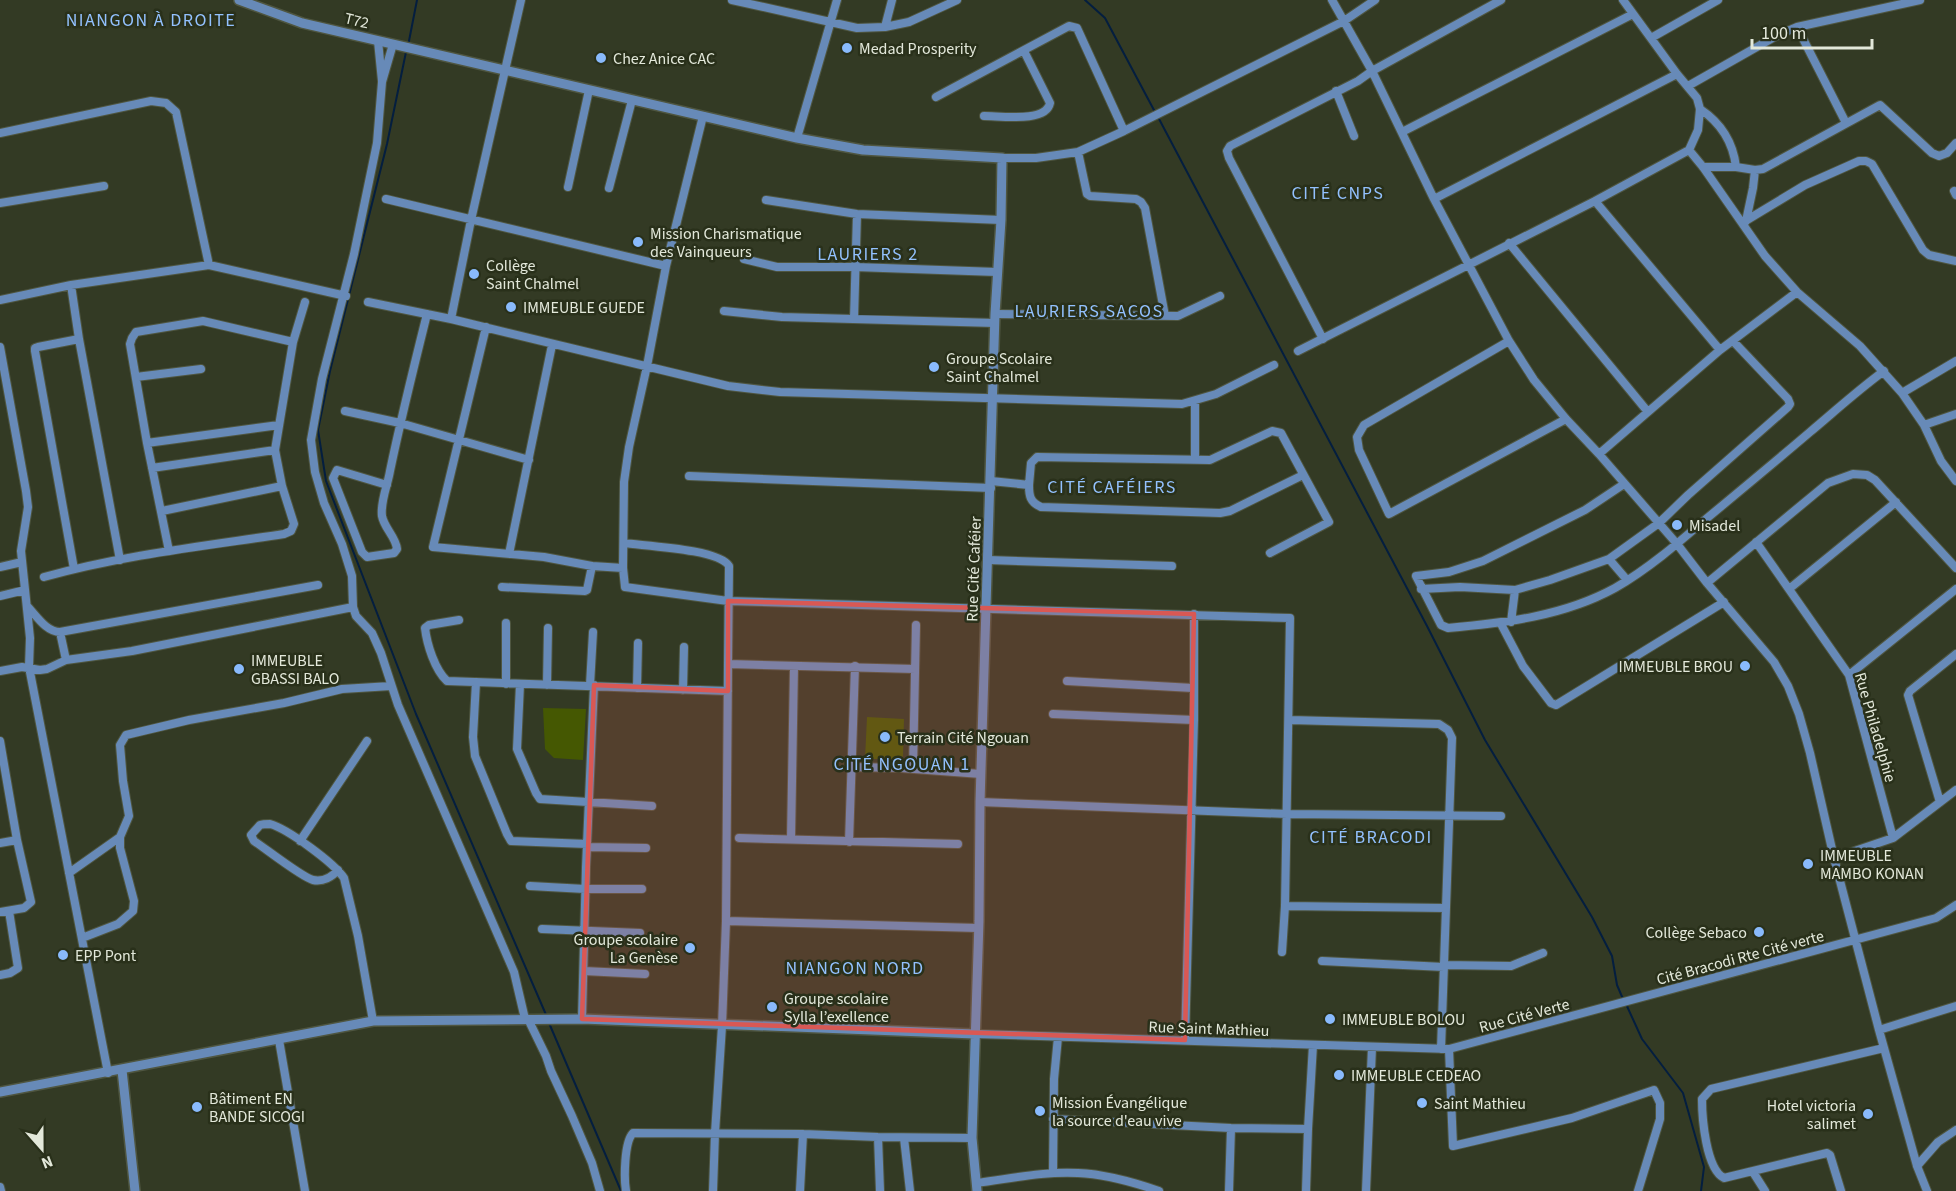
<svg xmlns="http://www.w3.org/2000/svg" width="1956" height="1191" font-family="'Source Sans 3',sans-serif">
	<rect width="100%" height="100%" fill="#333a24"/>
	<path fill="#455802" d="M543 708 586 709 583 760 554 758 545 749Z
		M867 717 904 719 903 756 901 759H865Z"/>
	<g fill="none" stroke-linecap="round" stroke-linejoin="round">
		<path stroke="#041e3f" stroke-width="2" d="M1085 0 1105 18 1155 112
			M408 46 417 0
			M406 52 387 144 330 371 318 430 326 481 416 714 547 1017
			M1158 117 1427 626 1485 740 1592 917 1612 956 1617 985 1623 999
			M1626 1004 1642 1039 1683 1093 1704 1167 1701 1191
			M549 1023 621 1191"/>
		<g stroke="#4f5641" stroke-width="10">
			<path id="minor" d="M521 0 471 220 451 319 728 386 780 392 1182 404 1216 394 1274 365
				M732 0 857 28 885 27 909 22 957 0
				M1332 0 1372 71 1434 199 1509 341 1534 380 1566 419 1599 454 1677 544 1707 583 1774 662 1788 686 1799 714 1810 753 1834 858 1879 1030 1917 1166 1927 1191
				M885 27 892 0
				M1797 27 1846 123
				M1651 38 1718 0
				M378 41 382 81
				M1688 86 1778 35 1797 27 1920 0
				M1336 91 1354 136
				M936 97 1069 26 1077 28 1124 131
				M1700 109C1721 123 1733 141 1736 167
				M703 116 666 266 647 366 629 447 624 482 623 568 625 587 728 601 1290 618 1285 906 1282 952
				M984 116C1001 116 1046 123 1050 103L1024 51
				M1402 132 1633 14
				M0 133 151 101 166 103 176 112 209 265
				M797 138 837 0
				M1689 150 1703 167 1765 256 1797 292 1860 346 1902 393 1924 425 1941 461 1956 481
				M1078 152 1087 194 1090 196 1136 199 1141 202 1145 208 1165 316
				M1002 158H1036L1078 152 1124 131 1344 21 1375 0
				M1703 167H1736L1755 170 1763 169 1880 105 1932 153 1939 156 1947 153 1956 143
				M568 187 589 90
				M609 188 632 100
				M1954 191 1956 195
				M386 199 666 266
				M1434 199 1677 74
				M766 200 857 214 1001 220
				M1595 201 1720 350
				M0 203 104 186
				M1747 220 1805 185 1859 161H1866L1872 164 1923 250 1929 255 1956 261
				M1746 221 1753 188 1755 170
				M1509 243 1648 412
				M744 259 777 267H855L997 272
				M71 285 79 339 120 560
				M0 300 71 285 209 265 346 296
				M368 302 451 319
				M724 311 782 317 995 323
				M995 314 1178 316 1220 296
				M854 319 857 214
				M486 327 433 547 544 557 592 566 623 568
				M1323 339 1229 158 1227 151 1230 146 1358 81 1372 71 1501 0
				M1509 341 1364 425 1357 437 1359 450 1389 514 1566 419
				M0 347 26 491 28 507 21 551 30 638 29 667 108 1073
				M1298 351 1595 201 1689 150 1698 130 1700 109 1697 98 1677 74 1623 0
				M136 377 201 369
				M1902 393 1956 361
				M1195 402V459
				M345 411 400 423 529 460
				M1924 425 1956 414
				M147 443 279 425
				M1599 454 1720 350 1797 292
				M152 468 275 450
				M689 476 991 488
				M991 481 1029 485C1029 496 1030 502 1041 507L1220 513 1230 511 1303 475
				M1624 484 1585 510 1483 561 1449 572 1416 576 1441 625 1448 628C1505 623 1564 616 1615 588 1648 569 1677 544 1706 519 1741 490 1776 461 1810 432 1835 411 1858 390 1884 371
				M387 485 337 470 333 478 362 552 367 557 394 553 397 549C396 537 384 528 382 516 380 502 388 484 390 471 401 418 414 366 427 314
				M1029 485 1031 463 1037 457 1210 460 1272 431 1281 433 1329 522 1270 553
				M162 511 282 486
				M1756 542 1849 675 1893 838
				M624 543C645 546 719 549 729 566L728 664
				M169 551 147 443 130 344 132 338 136 332 203 321 293 342
				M509 554 552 345
				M1609 559 1627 580
				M988 560 1172 566
				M0 567 22 562
				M74 569 35 351V348L38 347 79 339
				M44 577C123 555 204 546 284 534L291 531 294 524 282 486 275 450 293 342 305 302
				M1707 583 1828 483 1853 474 1867 475 1875 480 1956 568
				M502 587 585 591 587 590 592 566
				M1421 589 1460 587 1515 590 1550 580 1609 559 1659 523 1688 495 1788 407 1790 404 1788 399 1733 341
				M1789 589 1896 502
				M0 596 25 590
				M27 606C36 615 46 632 60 632L318 585
				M353 607 356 616 372 633 381 653 398 705 514 972 525 1019
				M459 620 429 625 425 628C427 645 435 670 447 681L728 691
				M1511 622 1515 590
				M1501 624 1523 666 1551 703 1556 705 1724 602
				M60 632 66 660
				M0 671 22 667 40 670 47 669 66 660 132 651 353 607 352 576 342 544 324 503 315 472 311 440 322 379 354 254 377 143 382 82 393 44
				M1849 675 1956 589
				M1067 681 1193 688
				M476 682 473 737 475 756 507 834 511 841 587 844
				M506 684V623
				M520 684 517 749 536 793 540 799 652 806
				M547 685 548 628
				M590 685 593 632
				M637 688 638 643
				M683 690 684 647
				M1053 714 1194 720
				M1290 720 1439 724 1448 730 1452 738 1441 1049
				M0 741 17 840 31 902 24 908 0 912
				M853 767 901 768 981 774
				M913 769 916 625
				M980 802 1287 814 1501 816
				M1940 802 1908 695 1910 691 1956 654
				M739 838 958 844
				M791 839 794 666
				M300 841 367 741
				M849 842 855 666
				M0 843 17 840
				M587 847 646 848
				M1834 858 1893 838 1956 790
				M338 870C332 877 323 882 313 880 303 878 266 849 254 841L251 835 260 825C263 824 267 824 270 824 288 829 334 863 344 878L358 936 373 1021
				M69 873 120 837
				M530 886 585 889H642
				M1285 906 1446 908
				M726 921 728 664 915 669
				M542 929 640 933
				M82 938 118 924 133 911 134 901 120 848V837L129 816 123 781 120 745 126 735 189 720 284 703 342 689 391 686
				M1322 961 1444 967
				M1444 965 1511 966 1543 953
				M584 971 645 974
				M0 975 10 973 18 968 9 911
				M528 1019 546 1056 551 1071 572 1116 592 1163 600 1191
				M582 1019 586 867 594 685
				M1879 1030 1956 1006
				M975 1034 1449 1049 1936 918 1956 905
				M279 1040 305 1191
				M1185 1040 1194 720V614
				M1449 1049 1453 1146 1572 1118 1654 1090 1660 1103V1119L1638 1191
				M1053 1119 1231 1128 1308 1129 1306 1191
				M1308 1129 1313 1045
				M878 1137 880 1191
				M904 1138 910 1191
				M1917 1166 1938 1142 1956 1130
				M1753 1172 1765 1191
				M1053 1173 1054 1079 1058 1037
				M976 1183C1009 1179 1044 1171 1078 1173 1105 1174 1133 1182 1159 1191
				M0 1187 1 1191
				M626 1191C624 1179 624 1142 633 1133L803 1134 878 1137 972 1138
				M713 1191 715 1133 722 1026 726 921 978 928
				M800 1191 803 1134
				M1229 1191 1231 1128
				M1366 1191 1372 1047
				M1841 1191 1830 1155 1827 1153 1724 1178C1706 1169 1702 1118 1702 1099L1711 1089 1884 1048"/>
		</g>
		<g stroke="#4f5641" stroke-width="12">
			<path id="tertiary" d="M239 0 302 23 797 138 863 150 1002 158 1001 220 995 314 980 802 979 921 972 1138 977 1191
				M122 1070 135 1191
				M0 1092 373 1021 582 1019 975 1034"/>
		</g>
		<use href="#minor" stroke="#678ab8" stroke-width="8"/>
		<use href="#tertiary" stroke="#678ab8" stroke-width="9"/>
	</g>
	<path fill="#d95854" fill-opacity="0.2" stroke="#d95854" stroke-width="4.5" stroke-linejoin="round" d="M728 601 1194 614 1185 1040 582 1019 594 685 728 691Z"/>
	<g fill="#89bafc" stroke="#29301a" stroke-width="2">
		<circle cx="847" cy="48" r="6"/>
		<circle cx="601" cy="58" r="6"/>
		<circle cx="638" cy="242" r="6"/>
		<circle cx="474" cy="274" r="6"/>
		<circle cx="511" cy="307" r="6"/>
		<circle cx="934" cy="367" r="6"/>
		<circle cx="1677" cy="525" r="6"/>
		<circle cx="1745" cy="666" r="6"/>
		<circle cx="239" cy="669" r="6"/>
		<circle cx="885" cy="737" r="6"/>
		<circle cx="1808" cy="864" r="6"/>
		<circle cx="1759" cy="932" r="6"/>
		<circle cx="690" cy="948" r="6"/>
		<circle cx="63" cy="955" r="6"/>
		<circle cx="772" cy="1007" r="6"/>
		<circle cx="1330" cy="1019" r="6"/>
		<circle cx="1339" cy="1075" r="6"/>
		<circle cx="1422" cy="1103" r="6"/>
		<circle cx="197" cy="1107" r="6"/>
		<circle cx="1040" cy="1111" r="6"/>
		<circle cx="1868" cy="1114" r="6"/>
	</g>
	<g text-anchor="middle" stroke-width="5" stroke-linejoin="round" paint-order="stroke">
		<g font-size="16" fill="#e3e8da" stroke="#29301a">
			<text transform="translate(357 20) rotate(13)" y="6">T72</text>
			<text transform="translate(973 569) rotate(-88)" y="6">Rue Cité Caféier</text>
			<text transform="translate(1876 727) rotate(74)" y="6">Rue Philadelphie</text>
			<text transform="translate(1740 957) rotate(-15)" y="6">Cité Bracodi Rte Cité verte</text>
			<text transform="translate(1524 1015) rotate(-15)" y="6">Rue Cité Verte</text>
			<text transform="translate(1209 1028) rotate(2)" y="6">Rue Saint Mathieu</text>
		</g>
		<g font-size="16" fill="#e3e8da" stroke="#29301a" text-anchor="start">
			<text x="859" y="54">Medad Prosperity</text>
			<text x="613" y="64">Chez Anice CAC</text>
			<text x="650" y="239">Mission Charismatique<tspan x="650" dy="18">des Vainqueurs</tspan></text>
			<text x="486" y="271">Collège<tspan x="486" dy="18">Saint Chalmel</tspan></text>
			<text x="523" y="313">IMMEUBLE GUEDE</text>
			<text x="946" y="364">Groupe Scolaire<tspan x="946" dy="18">Saint Chalmel</tspan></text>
			<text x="1689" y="531">Misadel</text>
			<text x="251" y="666">IMMEUBLE<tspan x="251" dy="18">GBASSI BALO</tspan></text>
			<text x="1733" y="672" text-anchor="end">IMMEUBLE BROU</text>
			<text x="897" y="743">Terrain Cité Ngouan</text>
			<text x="1820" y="861">IMMEUBLE<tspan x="1820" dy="18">MAMBO KONAN</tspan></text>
			<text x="1747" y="938" text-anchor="end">Collège Sebaco</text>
			<text x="678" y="945" text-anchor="end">Groupe scolaire<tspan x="678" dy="18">La Genèse</tspan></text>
			<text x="75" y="961">EPP Pont</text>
			<text x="784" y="1004">Groupe scolaire<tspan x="784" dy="18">Sylla l’exellence</tspan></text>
			<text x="1342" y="1025">IMMEUBLE BOLOU</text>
			<text x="1351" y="1081">IMMEUBLE CEDEAO</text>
			<text x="209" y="1104">Bâtiment EN<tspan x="209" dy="18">BANDE SICOGI</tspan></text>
			<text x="1052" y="1108">Mission Évangélique<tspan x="1052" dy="18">la source d'eau vive</tspan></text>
			<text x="1434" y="1109">Saint Mathieu</text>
			<text x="1856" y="1111" text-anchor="end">Hotel victoria<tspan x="1856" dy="18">salimet</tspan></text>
		</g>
		<g font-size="18" letter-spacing="1.5" fill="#93c1fe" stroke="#29301a">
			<text x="151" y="26">NIANGON À DROITE</text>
			<text x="1338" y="199">CITÉ CNPS</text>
			<text x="868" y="260">LAURIERS 2</text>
			<text x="1089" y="317">LAURIERS SACOS</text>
			<text x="1112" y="493">CITÉ CAFÉIERS</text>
			<text x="902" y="770">CITÉ NGOUAN 1</text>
			<text x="1371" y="843">CITÉ BRACODI</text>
			<text x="855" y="974">NIANGON NORD</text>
		</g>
	</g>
	<g transform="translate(42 1149) rotate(159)" stroke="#29301a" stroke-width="4.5" paint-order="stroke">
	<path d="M0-4.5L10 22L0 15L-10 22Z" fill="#e3e8da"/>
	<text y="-9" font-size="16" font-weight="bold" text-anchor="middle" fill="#e3e8da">N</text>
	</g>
	<path d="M1752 39v9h120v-9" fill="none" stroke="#e3e8da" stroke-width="3"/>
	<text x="1761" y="39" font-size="18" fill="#e3e8da" stroke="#29301a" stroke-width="4.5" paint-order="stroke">100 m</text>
</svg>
